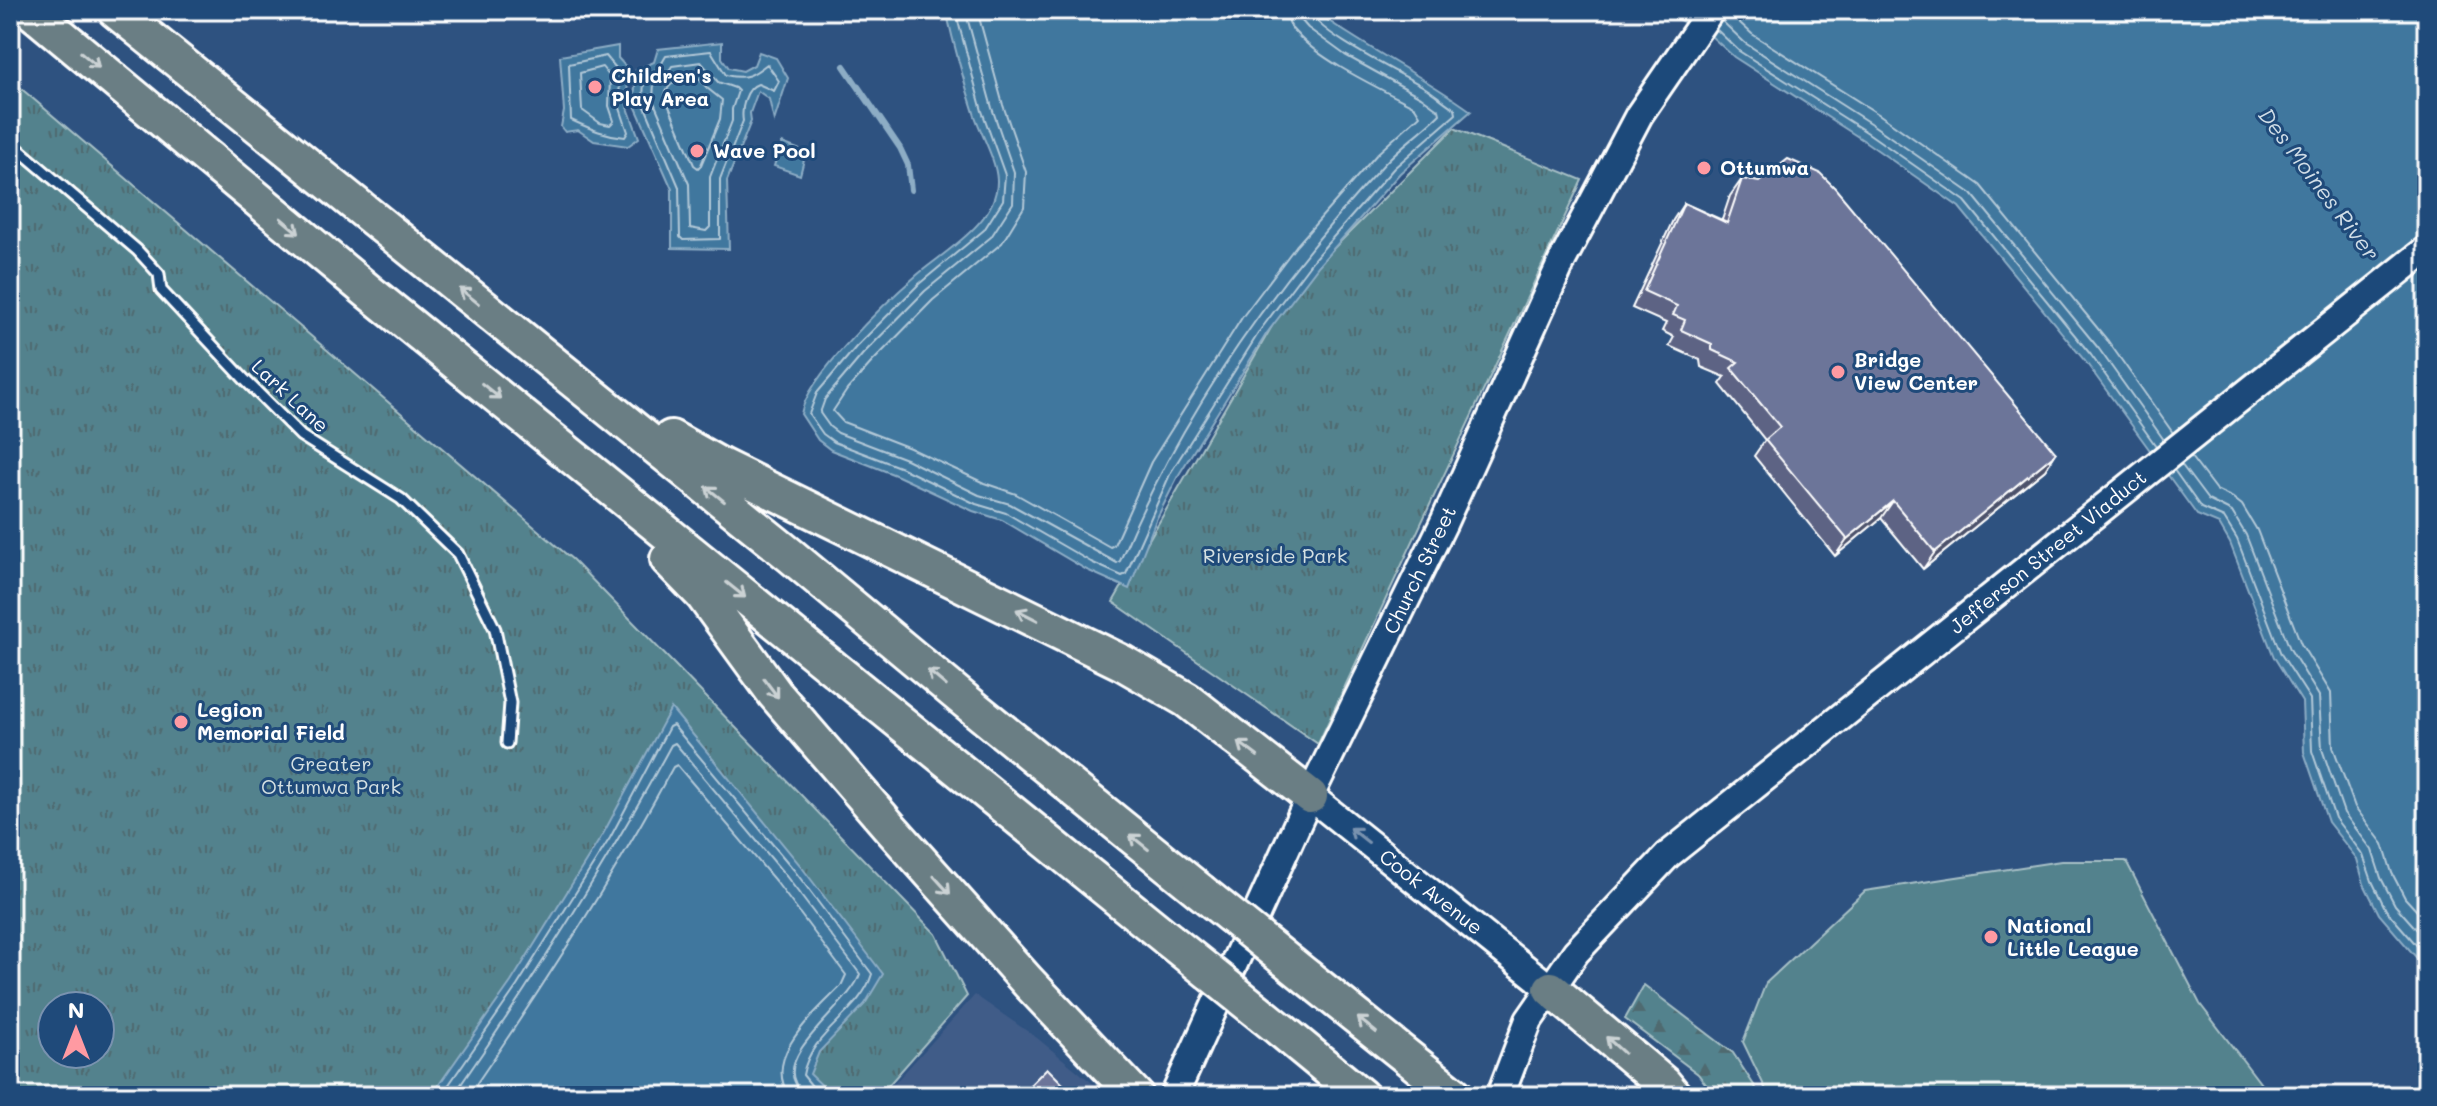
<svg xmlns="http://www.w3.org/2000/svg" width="2437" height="1106" font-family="Mali,sans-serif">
	<defs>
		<pattern id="forest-firs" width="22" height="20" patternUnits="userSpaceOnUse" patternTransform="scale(2)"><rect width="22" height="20" fill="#52828d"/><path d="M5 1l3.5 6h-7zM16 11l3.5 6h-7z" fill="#4f6a70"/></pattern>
		<pattern id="park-tufts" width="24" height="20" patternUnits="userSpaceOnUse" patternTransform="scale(2)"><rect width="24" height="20" fill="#52828d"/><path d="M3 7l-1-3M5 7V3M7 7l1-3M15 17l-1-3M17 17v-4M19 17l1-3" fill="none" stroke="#4f6a70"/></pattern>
	</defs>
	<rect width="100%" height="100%" fill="#2e5280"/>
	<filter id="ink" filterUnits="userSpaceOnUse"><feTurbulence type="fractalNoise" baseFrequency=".0125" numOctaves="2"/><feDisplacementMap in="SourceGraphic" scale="16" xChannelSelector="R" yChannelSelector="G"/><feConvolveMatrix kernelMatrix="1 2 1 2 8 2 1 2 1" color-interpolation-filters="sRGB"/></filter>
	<g filter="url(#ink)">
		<path fill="#415c88" d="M975 995 1037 1038 1108 1096H883Z"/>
		<path fill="#52828d" stroke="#a8c0c6" stroke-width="2" d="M2061 861H2126L2200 1004 2270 1096H1769L1743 1042 1766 983 1865 891Z"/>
		<path fill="url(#forest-firs)" stroke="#a8c0c6" stroke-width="2" d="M1644 985 1733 1053 1761 1096H1715L1698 1074 1625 1019Z"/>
		<path fill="url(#park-tufts)" stroke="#a8c0c6" stroke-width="2" fill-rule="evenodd" d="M10 79 573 560 936 934 967 996 879 1096H10ZM52 1006H100V1054H52Z
			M1454 128 1582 180 1318 744 1113 602 1294 288Z"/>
		<path fill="#41779e" stroke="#8dadc5" stroke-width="2" d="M946 10H1313C1364 47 1420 74 1471 111L1400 173 1319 265 1267 333 1178 476 1156 520 1129 589 1087 570 1002 520 973 511 898 476 831 450 818 440 801 414C807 377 887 301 917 275 945 251 998 222 997 180 996 160 982 136 975 116 964 82 954 46 946 10Z
			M1660 10H2427V970L2379 914 2364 884 2357 859 2328 822 2304 752 2302 702 2274 657 2230 543 2219 524 2197 515 2085 361 1959 207 1863 140 1734 57 1711 36Z
			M722 42V58L729 68 743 71 754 65 759 52 776 58 788 78 774 121 769 99 758 91 750 113 751 121 727 181 729 249 672 248V189L634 103 636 70 654 62 658 49Z
			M618 46V58L628 69 627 105 639 138 628 146 594 141 578 130 565 132 561 127 564 111 560 56Z
			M782 143 806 152 800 175 774 166Z
			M671 708 800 865 883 974 865 1004 819 1052 810 1074 829 1092 825 1096H431L511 982 603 834Z"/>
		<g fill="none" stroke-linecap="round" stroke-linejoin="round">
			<path stroke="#b3c9d8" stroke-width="2" d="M955 10 982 111 1005 175 1003 200 984 230 919 284 856 347 817 393 809 414 823 434 834 442 902 468 976 504 1006 513 1091 562 1122 576 1126 574 1171 472 1261 329 1313 260 1394 168 1456 114 1455 109C1444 102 1434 93 1424 87 1402 74 1312 31 1310 10
				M965 10 992 108 1014 172 1013 203 991 237 925 291 863 354 825 399 820 413 830 427 838 433 906 459 979 495 1010 504 1117 563 1120 561C1181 412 1276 281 1385 163 1402 145 1423 131 1440 114L1439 110 1421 97 1345 55 1308 28 1301 20 1299 10
				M977 10 1003 105 1026 172 1024 207 1002 243 933 300 872 362 847 390 833 411 843 422 910 448 984 483 1016 494 1110 547 1114 545 1151 462 1243 316 1296 246 1378 153 1420 115 1415 107C1381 89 1320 61 1296 33 1289 27 1288 19 1287 10
				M1726 10 1752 34 1880 115 1980 185 2108 341 2173 433
				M1722 21 1745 43 1873 125 1972 194 2099 349 2164 440
				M1716 29 1739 51 1868 133 1965 201 2091 355 2156 446
				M711 51 726 75C746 80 753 75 767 64L779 81 774 91 758 84C745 88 741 109 743 121L720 179V239L683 240 680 237 679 187 643 102 644 77 659 68 666 56Z
				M606 56 620 73 619 105 628 132 625 137C603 135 589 128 571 120L569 64Z
				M701 62 718 82 735 88 738 91 732 109V121L710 177V227L706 231 690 228 689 184 653 100 654 82 666 75 672 66Z
				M602 67 610 77 609 106 614 121 610 125 600 123 582 110 580 73Z
				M697 76 707 88 722 100 720 119 701 165 698 168 694 165 665 97C666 82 684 76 697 76Z
				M2191 457 2216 490 2233 498 2242 505 2257 530 2301 644 2331 693 2333 747 2355 807 2383 844 2392 873 2405 898 2427 922
				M2181 464 2208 500 2232 512 2246 535 2290 649 2319 696 2322 749 2344 813 2372 850 2381 878 2395 905 2427 941
				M2174 470 2201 508 2224 518 2237 539 2281 654 2310 699 2312 751 2335 818 2363 855 2372 881 2386 910 2427 957
				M441 1096 517 986 610 838 669 727 673 725 794 870 872 974C860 1014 810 1032 803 1075L820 1096
				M453 1096C532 982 605 867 671 745L675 743 786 876 860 974C851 1004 779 1050 795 1082 797 1088 803 1092 807 1096
				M468 1096C542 989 611 881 673 767L677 765 777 883 846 975 841 986C817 1011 760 1058 790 1096"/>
			<path stroke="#8dadc5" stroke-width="6" d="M844 66 900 148 908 165 911 190"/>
			<g stroke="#fff" stroke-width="15">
				<path id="lane" d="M10 142 137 250 159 274 161 290 245 380 301 436 401 499 458 554 495 629 510 703 507 743"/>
			</g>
			<g stroke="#fff" stroke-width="32">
				<path id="secondary" d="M1310 796 1551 989
					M1174 1096 1310 796 1444 522 1563 259 1639 115 1711 10
					M1500 1096 1529 1020 1576 952 1668 855 2427 249"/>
			</g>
			<g stroke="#fff" stroke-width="40">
				<path id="highway" d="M30 10 369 292 1169 940
					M115 10 790 555 963 699 1200 891
					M671 438 721 466 1123 663 1187 700 1310 796
					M668 559 703 595 775 694 888 825 1028 982 1136 1096
					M1307 977 1456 1096
					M1551 989 1664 1084 1674 1096
					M1281 1030 1361 1096"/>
			</g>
			<use href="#lane" stroke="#1f4a7a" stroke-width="9"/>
			<use href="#secondary" stroke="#1f4a7a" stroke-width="26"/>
			<use href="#highway" stroke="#6b7e84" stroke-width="34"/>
			<g stroke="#fff" stroke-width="40" stroke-linecap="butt">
				<path id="highway-bridge" d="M1200 891 1307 977
					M1169 940 1281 1030"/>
			</g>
			<use href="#highway-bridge" stroke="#6b7e84" stroke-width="34"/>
		</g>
		<path fill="#5d6484" stroke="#fff" stroke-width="2" d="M1742 179 2056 453 2045 470 1923 569 1881 518 1835 556 1754 456 1765 440 1720 384 1725 377 1701 367 1700 360 1669 346 1674 337 1662 331 1666 323 1632 308 1673 220 1684 203 1722 220 1730 196Z"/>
		<path fill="#4c516b" stroke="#fff" stroke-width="2" d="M2056 453 2045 470 1923 569 1935 552Z
			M1893 501 1881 518 1835 556 1847 539Z"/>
		<path fill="#6c7499" stroke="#fff" stroke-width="2" d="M1788 159 1820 173 1835 188 2056 453 1935 552 1893 501 1847 539 1765 440 1780 427 1731 368 1738 362 1712 350V344L1681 330 1685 320 1673 315 1677 306 1644 291 1684 203 1727 223 1742 179 1759 182Z
			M1047 1068 1075 1096H1022L1020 1095Z"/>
		<defs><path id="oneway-shaft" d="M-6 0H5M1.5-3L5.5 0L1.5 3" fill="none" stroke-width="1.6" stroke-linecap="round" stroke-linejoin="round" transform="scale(2)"/></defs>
		<g stroke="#cbd2d4">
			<use href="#oneway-shaft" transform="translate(90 60) rotate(40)"/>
			<use href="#oneway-shaft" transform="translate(290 226) rotate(40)"/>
			<use href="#oneway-shaft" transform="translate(469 296) rotate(-141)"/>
			<use href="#oneway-shaft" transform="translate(491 391) rotate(39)"/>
			<use href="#oneway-shaft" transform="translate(715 494) rotate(-141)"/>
			<use href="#oneway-shaft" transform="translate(736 590) rotate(39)"/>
			<use href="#oneway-shaft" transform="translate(1027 615) rotate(-153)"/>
			<use href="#oneway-shaft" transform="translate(937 678) rotate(-140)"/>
			<use href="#oneway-shaft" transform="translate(771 688) rotate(53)"/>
			<use href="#oneway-shaft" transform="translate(1248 749) rotate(-143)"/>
			<use href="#oneway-shaft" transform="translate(1139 842) rotate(-141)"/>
			<use href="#oneway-shaft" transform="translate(942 885) rotate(48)"/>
			<use href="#oneway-shaft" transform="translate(1367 1025) rotate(-141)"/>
			<use href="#oneway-shaft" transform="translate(1615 1045) rotate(-138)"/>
		</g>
		<use stroke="#7992af" href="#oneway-shaft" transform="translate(1359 835) rotate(-142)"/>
	</g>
	<g fill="#ff9aa2" stroke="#1f4a7a" stroke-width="3">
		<circle cx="595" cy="87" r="8"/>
		<circle cx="697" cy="151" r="8"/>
		<circle cx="1704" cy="168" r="8"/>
		<circle cx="1838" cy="372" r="8"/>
		<circle cx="181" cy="722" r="8"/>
		<circle cx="1991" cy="937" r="8"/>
	</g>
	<g text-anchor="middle" stroke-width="6" stroke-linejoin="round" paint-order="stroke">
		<g font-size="20" font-weight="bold" fill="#fff" stroke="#1f4a7a" text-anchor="start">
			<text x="611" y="83">Children's<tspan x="611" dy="23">Play Area</tspan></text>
			<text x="713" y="158">Wave Pool</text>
			<text x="1720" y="175">Ottumwa</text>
			<text x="1854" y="367">Bridge<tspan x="1854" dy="23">View Center</tspan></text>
			<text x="197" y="717">Legion<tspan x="197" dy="23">Memorial Field</tspan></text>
			<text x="2007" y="933">National<tspan x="2007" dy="23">Little League</tspan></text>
		</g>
		<g font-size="20" fill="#fff" stroke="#1f4a7a">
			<text transform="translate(290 396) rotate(43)" y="7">Lark Lane</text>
			<text transform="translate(2048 552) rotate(-39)" y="7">Jefferson Street Viaduct</text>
			<text transform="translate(1420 570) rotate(-64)" y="7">Church Street</text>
			<text transform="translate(1431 892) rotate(38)" y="7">Cook Avenue</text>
		</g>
		<g font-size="20" fill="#d4e0e2" stroke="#1f4a7a">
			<text x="1275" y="563">Riverside Park</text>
			<text x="331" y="771">Greater<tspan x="331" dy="23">Ottumwa Park</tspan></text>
		</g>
		<g font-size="22" font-style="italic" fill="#d0dde7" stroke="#1f4a7a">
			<text transform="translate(2319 184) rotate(53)" y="8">Des Moines River</text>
		</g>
	</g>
	<rect width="2437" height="1106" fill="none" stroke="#1f4a7a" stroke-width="40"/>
	<rect x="20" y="20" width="2397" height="1066" fill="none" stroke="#fff" stroke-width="3" filter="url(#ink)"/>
	<g transform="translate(76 1030)"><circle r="38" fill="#1f4a7a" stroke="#7992af" stroke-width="2"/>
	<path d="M0-6L14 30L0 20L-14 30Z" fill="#ff9aa2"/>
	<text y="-12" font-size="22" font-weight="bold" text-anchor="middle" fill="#ffffff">N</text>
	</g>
</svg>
